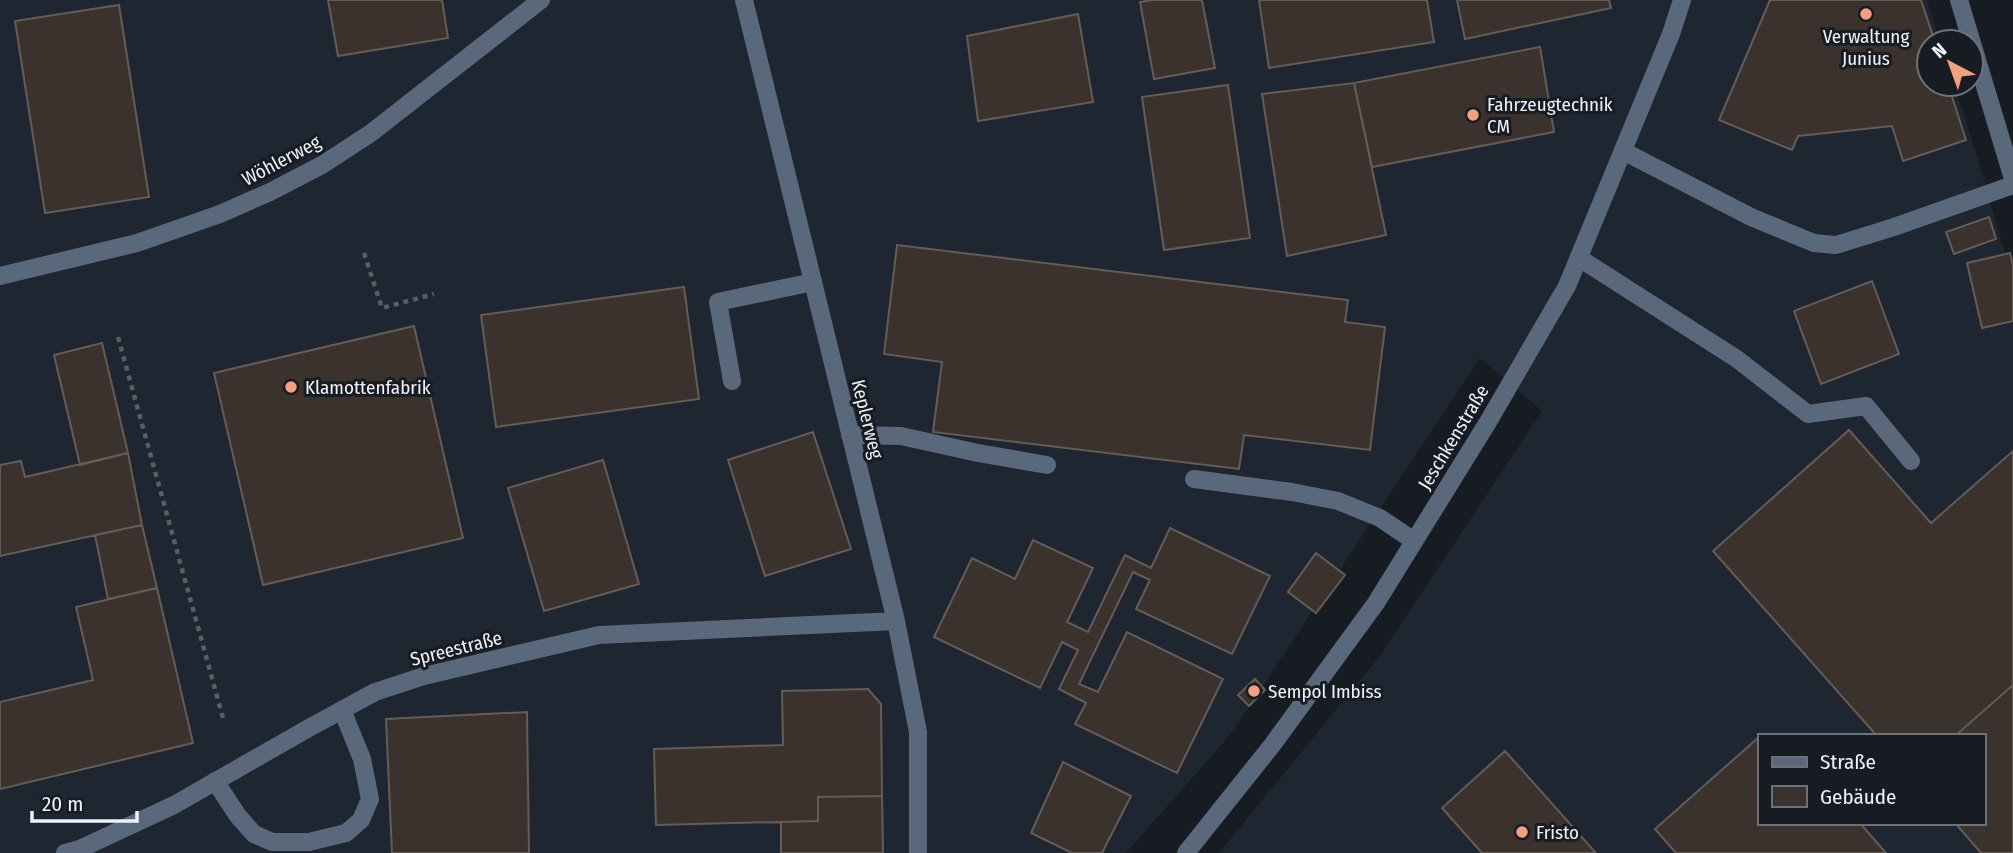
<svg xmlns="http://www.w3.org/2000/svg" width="2013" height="853" font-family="'Fira Sans Condensed',sans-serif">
	<rect width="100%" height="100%" fill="#171c23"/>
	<path fill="#1d2631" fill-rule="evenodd" d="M0 0H1927L1940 42H1929V84H1954L1981 168 2013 284V853H1219L1379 657 1542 411 1480 358 1231 734 1126 853H0ZM1759 736H1983V823H1759Z"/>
	<path fill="#3b322e" stroke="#655b57" stroke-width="2" d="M328 0H442L448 38 338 56Z
		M1152 0H1202L1215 68 1154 79 1140 2Z
		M1259 0H1427L1434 42 1269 68Z
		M1457 0H1609L1611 8 1465 39Z
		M1770 0H1921L1935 42H1929V84H1948L1966 140 1903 161 1892 126 1798 136 1792 150 1719 120Z
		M119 5 149 197 45 213 15 21Z
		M1078 14 1093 102 978 121 967 36Z
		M1540 47 1554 132 1372 167 1354 83Z
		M1354 83 1386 235 1287 256 1262 94Z
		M1228 85 1250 238 1164 250 1142 97Z
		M1989 217 1996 239 1954 254 1946 232Z
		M897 245 1348 300 1345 322 1385 327 1370 450 1244 435 1239 469 933 432 942 362 884 354Z
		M2010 253 2013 265V321L1982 328 1967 263Z
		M1872 281 1899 354 1821 384 1794 311Z
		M684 287 699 399 496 427 481 315Z
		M414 326 463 538 263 585 214 373Z
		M102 343 128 453 80 465 54 355Z
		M1849 430 1931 523 2013 451V685L1955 736H1877L1713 551Z
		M813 432 851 549 765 576 728 460Z
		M128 453 142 525 0 556V465L21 461 25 477Z
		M603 460 639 584 544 611 508 488Z
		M142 525 157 588 108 599 95 535Z
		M1170 528 1270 576 1232 654 1136 609 1150 580 1133 572 1079 684 1098 692 1127 632 1223 679 1177 773 1075 724 1086 703 1059 689 1078 650 1062 642 1040 688 934 637 972 558 1015 579 1033 540 1093 568 1067 622 1088 632 1125 555 1151 568Z
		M1316 553 1345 575 1316 613 1288 592Z
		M157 588 193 743 0 789V702L93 680 76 607Z
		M1255 679 1265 690 1249 706 1238 695Z
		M2013 685V853H1981L1955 823H1983V736H1955Z
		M868 689 881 704 882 796 818 797V821L656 825 654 749 783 745 782 691Z
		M527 712 529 853H392L386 719Z
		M1759 737V823H1860L1886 853H1676L1655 829Z
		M1505 751 1596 853H1482L1442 808Z
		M1063 762 1131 796 1102 853H1072L1031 833Z
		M882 796 883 853H781V822L818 821V797Z"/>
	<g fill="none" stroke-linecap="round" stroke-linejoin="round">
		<path stroke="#595d64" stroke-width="4.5" stroke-dasharray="5 5" stroke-linecap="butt" d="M364 253 382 308 434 294
			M118 337 223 718"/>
		<path stroke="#59687b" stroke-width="18" d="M1623 151 1751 217 1814 243 1836 245 1894 227 2013 185
			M1579 258 1737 359 1808 414 1866 406 1911 461
			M732 381 718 302 813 282
			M850 435 901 436 978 453 1047 465
			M1194 479 1292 492 1338 501 1380 518 1414 541
			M215 781 238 816 254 834 272 842H309L346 833 361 820 370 799 362 759 342 710"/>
		<path stroke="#59687b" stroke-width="18" d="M744 0 896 621 918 732V853
			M1959 0 2013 179
			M0 276 137 243 220 214 270 192 322 165 371 133 541 0
			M65 853 80 849 174 805 307 729 375 692 424 676 599 635 896 621"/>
		<path stroke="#59687b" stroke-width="18" d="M1186 853 1273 744 1376 603 1488 422 1567 286 1671 34 1682 0"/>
	</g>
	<g fill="#f2a07f" stroke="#171c23" stroke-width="2.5">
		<circle cx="1866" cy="14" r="7"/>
		<circle cx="1473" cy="115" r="7"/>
		<circle cx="291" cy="387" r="7"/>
		<circle cx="1254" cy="691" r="7"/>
		<circle cx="1522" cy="832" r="7"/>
	</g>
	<g text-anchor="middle" stroke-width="6" stroke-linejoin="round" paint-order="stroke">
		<g font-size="19" fill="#eff3f7" stroke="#171c23" text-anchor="start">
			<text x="1866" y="43" text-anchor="middle">Verwaltung<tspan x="1866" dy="22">Junius</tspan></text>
			<text x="1487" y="111">Fahrzeugtechnik<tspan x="1487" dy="22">CM</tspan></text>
			<text x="305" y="394">Klamottenfabrik</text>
			<text x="1268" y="698">Sempol Imbiss</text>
			<text x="1536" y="839">Fristo</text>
		</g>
		<g font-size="19" fill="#eff3f7" stroke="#171c23">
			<text transform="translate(281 160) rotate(-28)" y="7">Wöhlerweg</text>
			<text transform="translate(868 419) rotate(76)" y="7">Keplerweg</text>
			<text transform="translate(1453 437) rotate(-59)" y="7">Jeschkenstraße</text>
			<text transform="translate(456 648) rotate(-14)" y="7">Spreestraße</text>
		</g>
	</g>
	<rect x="1758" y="734" width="228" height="91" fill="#171c23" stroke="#6d7278" stroke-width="2"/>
	<rect x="1772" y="757" width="35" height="10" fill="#59687b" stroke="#6d7278" stroke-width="2"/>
	<text x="1820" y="769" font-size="21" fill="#eff3f7">Straße</text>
	<rect x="1772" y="786" width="35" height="21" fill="#3b322e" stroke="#6d7278" stroke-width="2"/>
	<text x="1820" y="804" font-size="21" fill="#eff3f7">Gebäude</text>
	<g transform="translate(1950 63) rotate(319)"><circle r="33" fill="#171c23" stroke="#6d7278" stroke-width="2"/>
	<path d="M0-5L12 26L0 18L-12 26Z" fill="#f2a07f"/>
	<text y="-10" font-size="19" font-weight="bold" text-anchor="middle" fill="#eff3f7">N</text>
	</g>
	<path d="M32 811v10h105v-10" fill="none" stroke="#eff3f7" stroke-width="3.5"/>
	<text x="42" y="811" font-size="21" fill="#eff3f7" stroke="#171c23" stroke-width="5" paint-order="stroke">20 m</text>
</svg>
